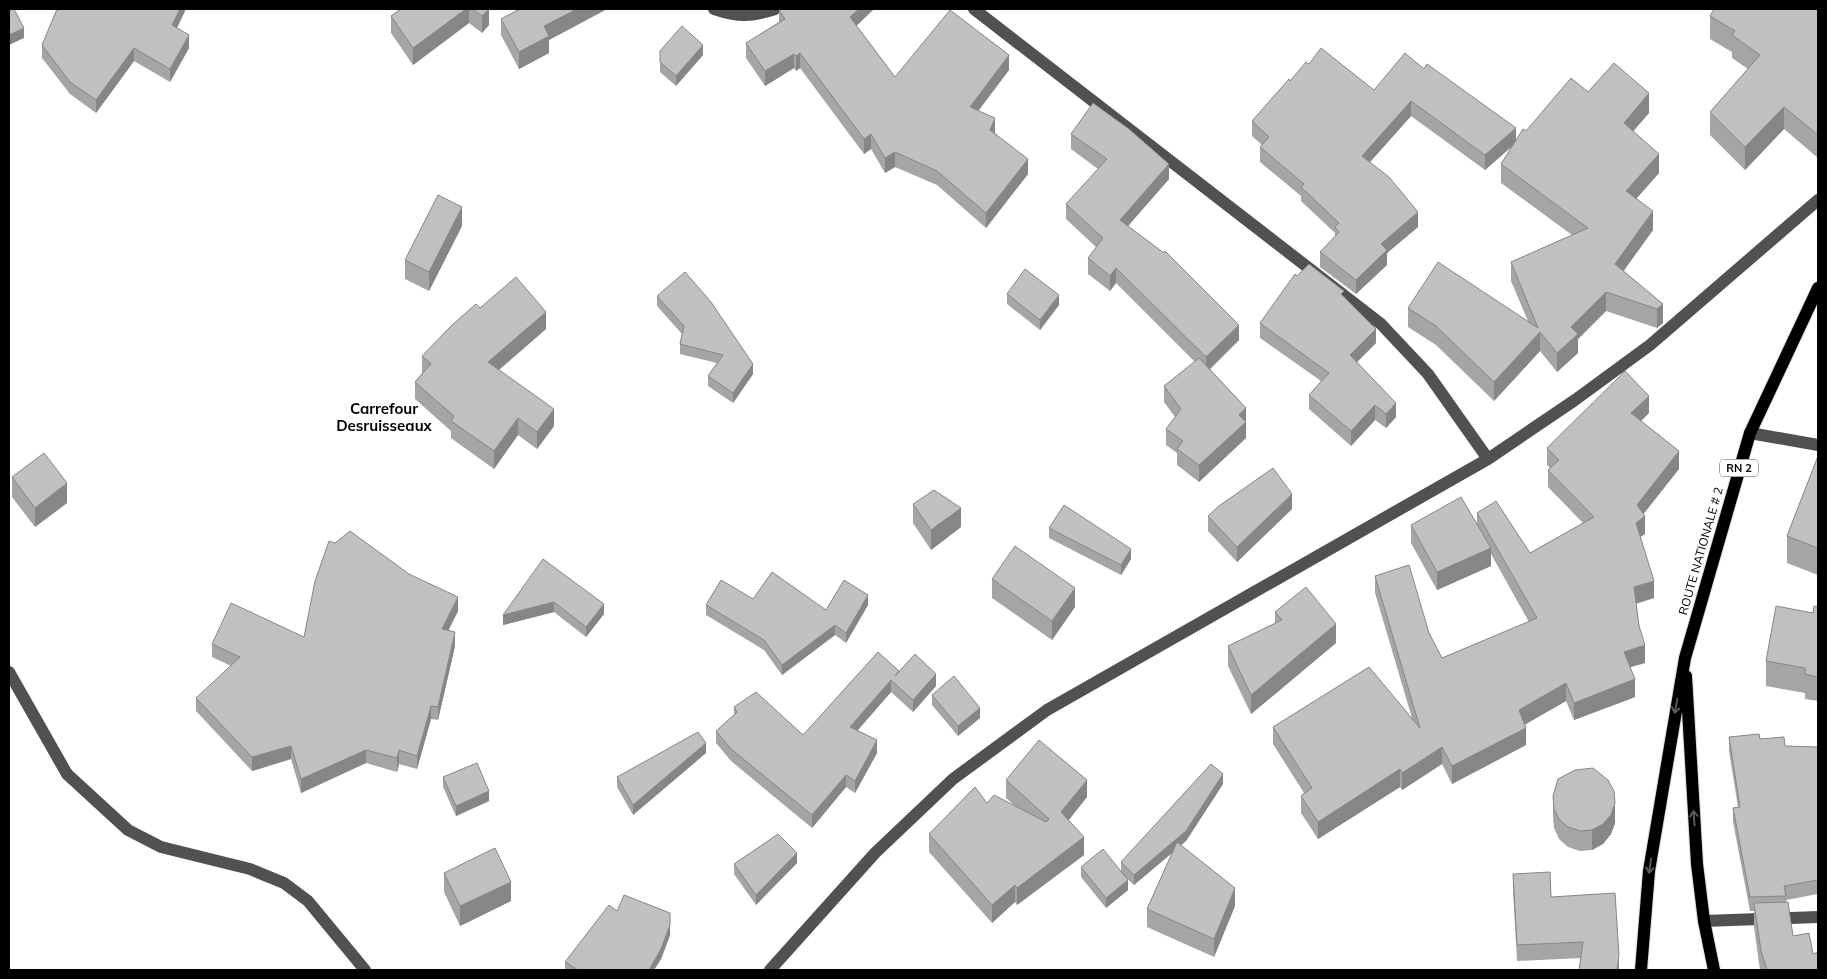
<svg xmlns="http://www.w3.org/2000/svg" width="1827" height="979" font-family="Mulish,sans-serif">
	<rect width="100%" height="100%" fill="#fff"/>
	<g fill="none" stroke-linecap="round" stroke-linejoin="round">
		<g stroke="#dbdbdb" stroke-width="14">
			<path id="major" d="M1686 676 1697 864 1704 921 1714 970
				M1641 970 1649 871 1685 658 1750 433 1818 288"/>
		</g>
		<path stroke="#515151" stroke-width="12" d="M714 9C738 17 751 17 775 9
			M974 9 1381 324 1428 374 1488 459
			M1750 433 1818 445
			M9 672 67 774 128 830 161 847 250 869 284 883 308 901 365 970
			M1704 921 1818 917
			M770 970 875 853 953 779 1047 710 1488 459 1575 400 1650 345 1818 200"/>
		<use href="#major" stroke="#000" stroke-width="12"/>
	</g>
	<path fill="#a5a5a5" d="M185 9V11L177 28 189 48 170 82 134 61 96 113 70 94 42 58V45Z
		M401 9H489V25L482 33 469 23 413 65 391 33V16Z
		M520 9H607L549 40V53L519 69 501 35V19Z
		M874 9 856 26 895 77 1009 70 978 111 1028 174 986 228 937 185 895 167 885 173 871 149 864 154 800 68 796 71 794 68 765 86 746 58V43L779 22V10Z
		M1818 9V158L1784 129 1745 170 1710 135V112L1748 69 1732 58V52L1710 39V16Z
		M660 51 703 55 676 86 660 72Z
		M1309 64 1374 90 1424 69 1516 141 1526 131 1588 92 1649 113 1633 131 1659 173 1637 198 1653 230 1623 271 1663 304V323L1657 328 1606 311 1578 339V353L1557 372 1540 351 1494 401 1436 345 1408 327V308L1528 321 1511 281V262L1572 235 1501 183V164L1513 145 1485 170 1411 116 1370 162 1418 227 1387 253V265L1356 294 1320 267V252L1335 237V233L1301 201V196L1260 162V147L1262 145 1252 136V121L1290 81Z
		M1071 134 1169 179 1128 226 1239 340 1210 369 1246 408V438L1199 482 1177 465V453L1166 445V429L1175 417 1164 402V386L1195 362 1116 283 1110 291 1088 274V258L1096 247 1066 219V204L1098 169 1071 149Z
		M462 226 429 291 405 279V260Z
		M1297 276 1344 296 1376 343 1357 362 1396 417 1386 428 1375 420 1351 446 1309 409V395L1321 381 1260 338V323Z
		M1007 294 1059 305 1040 330 1007 304Z
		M657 296 753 374 733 403 708 386V376L717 363 680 354V344L682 334 657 306Z
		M480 308 546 329 499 370 554 426 537 449 518 435 494 469 451 438V431L415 399V382L422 373V356Z
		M1649 413 1641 421 1679 469 1643 514 1645 534 1640 537 1654 598 1636 604 1645 663 1630 667 1635 697 1574 720 1566 701 1524 724 1526 745 1452 784 1442 764 1402 790 1400 787 1318 839 1301 813V796L1304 793 1273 744V727L1412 718 1375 593V576L1429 633 1442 658 1529 622 1491 554V566L1437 590 1411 543V525L1477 524V513L1530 553 1583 523 1548 487V470L1550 468 1547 465V448Z
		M1818 456V575L1787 563V536Z
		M12 477 67 503 35 527 12 497Z
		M913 504 961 527 931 550 913 523Z
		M1292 509 1237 562 1208 531V516Z
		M1049 528 1131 559 1121 575 1049 538Z
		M543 559 604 614 586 637 554 612 503 625Z
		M992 579 1075 607 1052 640 992 598Z
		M753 599 826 610 868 605 846 643 835 635 782 675 764 650 706 615V605Z
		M1818 607V701L1805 699V693L1766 686V661Z
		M458 611 448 631 455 646 438 720 431 719 417 769 399 764 397 772 366 763 301 793 291 759 252 771 196 711V698L231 666 212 657V644L304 637Z
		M1275 612 1336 643 1251 714 1228 666V646L1275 623Z
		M899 671 936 686 913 712 891 692 858 730 877 753 855 793 846 787 812 828 731 761 716 743V731L734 716V707L803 735Z
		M932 695 980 718 958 736 932 705Z
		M1729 737 1760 739 1785 746 1818 747V894L1786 900 1793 936 1813 954 1818 970H1760L1754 927V911H1750L1733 822V808L1738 807 1729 751Z
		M706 753 633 815 617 787V777Z
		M443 777 489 801 456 816 443 787Z
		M1006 780 1087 797 1068 820 1084 855 1017 905 1015 902 992 923 929 852V834L987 803 1015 806 1006 798Z
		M1223 784 1186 841 1181 845 1235 906 1214 957 1147 927V909L1172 853 1134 885 1124 876 1128 890 1106 908 1081 877V867L1121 872V862Z
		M1553 796 1615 823 1611 834 1603 844 1592 850 1580 851 1568 847 1559 839 1554 828 1553 816Z
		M797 863 756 905 734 874V864Z
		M444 873 511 901 460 926 444 892Z
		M1513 874 1551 897 1619 970 1581 958 1517 961 1513 890Z
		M617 911 670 935 661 959 654 970H565V962Z"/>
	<path fill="#868686" d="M180 9H185V11L172 38V25Z
		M466 9H469V23L413 65V48Z
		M489 9V25L482 33V16Z
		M577 9H607L549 40V53L519 69V52L544 26Z
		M859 9H874L850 32V17Z
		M24 28V38L9 45V35Z
		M189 35V48L170 82V69Z
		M703 45V55L676 86V76Z
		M134 48V61L96 113V100Z
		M800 53V68L796 71V56Z
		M794 54V68L765 86V71Z
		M1009 55V70L970 122V107Z
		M1649 93V113L1624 142V123Z
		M1411 101V116L1362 171V156Z
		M1784 107V129L1745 170V147Z
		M995 118V133L990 130Z
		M1516 128V143L1485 170V155Z
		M871 134V149L864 154V139Z
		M895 152V167L885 173V158Z
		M1659 154V173L1626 210V191Z
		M1028 159V174L986 228V213Z
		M1169 164V179L1120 235V220Z
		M462 207V226L429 291V272Z
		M1653 211V230L1615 283V264Z
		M1418 212V227L1387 253V265L1356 294V280L1381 244Z
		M1116 268V283L1110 291V276Z
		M1606 292V311L1578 339V353L1557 372V353L1571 327Z
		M1059 295V305L1040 330V320Z
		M1663 304V323L1657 328V309Z
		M546 312V329L488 379V362Z
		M1239 325V340L1206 373V357Z
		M1376 329V343L1350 369V355Z
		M1540 332V351L1494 401V382Z
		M753 364V374L733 403V393Z
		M1649 396V413L1631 431V413Z
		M1396 403V417L1386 428V414Z
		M1375 405V420L1351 446V431Z
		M1246 408V438L1199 482V465L1239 415Z
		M554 409V426L537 449V432Z
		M518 418V435L494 469V451Z
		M1679 451V469L1638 521 1645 516V534L1636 540V523L1637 505Z
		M67 483V503L35 527V508Z
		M1292 494V509L1237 562V547Z
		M961 508V527L931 550V530Z
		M1491 548V566L1437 590V572Z
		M1131 549V559L1121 575V565Z
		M1654 581V598L1634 604V587Z
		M1075 588V607L1052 640V621Z
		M868 595V605L846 643V633Z
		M458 597V611L442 643V629Z
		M554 602V612L503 625V615Z
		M604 604V614L586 637V627Z
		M1336 624V643L1251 714V695Z
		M835 625V635L782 675V665Z
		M455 632V646L438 720V707Z
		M1645 645V663L1624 669V652Z
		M936 674V686L913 712V700Z
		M1635 679V697L1574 720V703Z
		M891 680V692L850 739V727Z
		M1566 683V701L1519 728V710Z
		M431 706V719L417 769V756Z
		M980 708V718L958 736V726Z
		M1526 728V745L1452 784V766Z
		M877 740V753L855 793V781Z
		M706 743V753L633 815V805Z
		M291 746V759L252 771V757Z
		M1442 747V764L1402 790V773Z
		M366 750V763L301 793V779Z
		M399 750V764L397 772V758Z
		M1400 769V787L1318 839V822Z
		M1223 774V784L1186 841 1134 885V875Z
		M846 775V787L812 828V815Z
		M1087 780V797L1061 830V812Z
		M489 791V801L456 816V806Z
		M1615 803V823L1611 834 1603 844 1592 850V830Z
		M1084 837V855L1017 905V888Z
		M797 853V863L756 905V895Z
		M1128 880V890L1106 908V898Z
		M511 882V901L460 926V906Z
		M1015 885V902L992 923V905Z
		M1235 888V906L1214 957V939Z
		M670 925V935L661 959 654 970H649Z
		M1619 955V970H1617Z"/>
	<path fill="#c0c0c0" stroke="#868686" d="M9 9H14L24 28 9 35Z
		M57 9H180L172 25 189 35 170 69 134 48 96 100 70 82 42 45Z
		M401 9H466L413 48 391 16Z
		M473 9H489L482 16Z
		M520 9H577L544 26 549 36 519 52 501 19Z
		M781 9H859L850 17 895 77 950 10 1009 55 970 107 995 118 990 130 1028 159 986 213 937 171 895 152 885 158 871 134 864 139 800 53 796 56 794 54 765 71 746 43 785 19 779 10Z
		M1714 9H1818V135L1784 107 1745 147 1710 112 1760 55 1732 35 1735 31 1710 16Z
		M682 26 703 45 676 76 660 62V51Z
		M1321 48 1374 90 1405 53 1424 69 1427 64 1516 128 1485 155 1411 101 1362 156 1389 177 1418 212 1381 244 1387 250 1356 280 1320 252 1339 232 1335 227 1339 223 1301 187 1304 184 1260 147 1269 137 1252 121 1289 79 1290 81 1306 62 1309 64Z
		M1614 63 1649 93 1624 123 1659 154 1626 191 1653 211 1615 264 1663 304 1657 309 1606 292 1571 327 1578 334 1557 353 1540 332 1494 382 1436 326 1408 308 1438 262 1538 328 1511 262 1588 228 1501 164 1523 129 1526 131 1571 78 1588 92Z
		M1093 103 1129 129 1169 164 1120 220 1164 253 1165 251 1239 325 1206 357 1116 268 1110 276 1088 258 1103 238 1066 204 1107 159 1071 134Z
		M438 195 462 207 429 272 405 260Z
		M1309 264 1344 291 1341 294 1376 329 1350 355 1396 403 1386 414 1375 405 1351 431 1309 395 1329 373 1260 323 1295 274 1297 276Z
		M1025 269 1059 295 1040 320 1007 294Z
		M685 272 711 302 753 364 733 393 708 376 723 355 680 344 684 326 657 296Z
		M516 277 546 312 488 362 554 409 537 432 518 418 494 451 451 421 454 416 415 382 431 364 422 356 452 325 476 304 480 308Z
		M1199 358 1246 408 1239 415 1246 422 1199 465 1177 449 1183 441 1166 429 1181 409 1164 386Z
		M1625 371 1649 396 1631 413 1679 451 1637 505 1645 516 1636 523 1654 581 1634 587 1639 626 1645 645 1624 652 1635 679 1574 703 1566 683 1519 710 1526 728 1452 766 1442 747 1402 773 1400 769 1318 822 1301 796 1312 788 1273 727 1369 667 1420 728 1375 576 1409 565 1429 633 1442 658 1537 618 1477 513 1496 501 1530 553 1594 517 1548 470 1559 460 1547 448Z
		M44 453 67 483 35 508 12 477Z
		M1818 456V548L1787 536Z
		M1273 468 1292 494 1237 547 1208 516 1219 506Z
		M934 490 961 508 931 530 913 504Z
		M1461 497 1491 548 1437 572 1411 525Z
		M1064 505 1131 549 1121 565 1049 528Z
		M350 531 409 574 458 597 442 629 455 632 438 707 431 706 417 756 399 750 397 758 366 750 301 779 291 746 252 757 196 698 240 657 212 644 231 603 304 637 315 581 329 541 335 543Z
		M1015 546 1075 588 1052 621 992 579Z
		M543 559 604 604 586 627 554 602 503 615Z
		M772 572 826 610 844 580 868 595 846 633 835 625 782 665 764 640 706 605 721 580 753 599Z
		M1306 587 1336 624 1251 695 1228 646 1282 620 1275 612Z
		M1776 606 1813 613 1814 606 1818 607V677L1805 674V668L1766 661Z
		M878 652 899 671 895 676 915 654 936 674 913 700 891 680 850 727 877 740 855 781 846 775 812 815 731 749 716 731 737 712 734 707 756 692 803 735Z
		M954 676 980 708 958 726 932 695Z
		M698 732 706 743 633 805 617 777Z
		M1759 734 1760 739 1784 737 1785 746 1818 747V880L1784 886 1786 896 1750 897 1733 808 1740 807 1729 737Z
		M1039 740 1087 780 1061 812 1084 837 1017 888 1015 885 992 905 929 834 975 787 987 803 994 795 1046 822 1049 819 1006 780Z
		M477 763 489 791 456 806 443 777Z
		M1211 764 1223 774 1186 831 1134 875 1121 862Z
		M1593 768 1608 780 1614 791 1615 803 1611 815 1603 824 1592 830 1580 831 1568 827 1559 819 1554 809 1553 796 1558 779 1575 770Z
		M778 834 797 853 756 895 734 864Z
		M1177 842 1235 888 1214 939 1147 909Z
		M495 848 511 882 460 906 444 873Z
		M1103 849 1128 880 1106 898 1081 867Z
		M1550 872 1551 897 1615 893 1619 955 1617 970H1579L1583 942 1517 945 1513 874Z
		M624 895 670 913V925L661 949 649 970H578L565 962 609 905 617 911Z
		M1788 902 1793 936 1809 933 1813 954 1818 952V970H1767L1761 951 1754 903Z"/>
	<defs><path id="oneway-shaft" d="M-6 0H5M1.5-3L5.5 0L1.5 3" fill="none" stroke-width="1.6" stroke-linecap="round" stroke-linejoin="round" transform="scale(1.25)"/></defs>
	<g stroke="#595959">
		<use href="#oneway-shaft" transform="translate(1676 706) rotate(101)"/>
		<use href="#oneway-shaft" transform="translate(1694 818) rotate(-94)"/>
		<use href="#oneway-shaft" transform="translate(1650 866) rotate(98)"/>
	</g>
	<g text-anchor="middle" stroke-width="4" stroke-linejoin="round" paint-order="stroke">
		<rect fill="#fff" stroke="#4c4c4c" stroke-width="1" x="1720" y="459.5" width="38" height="17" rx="4"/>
		<g font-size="11" font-weight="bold" fill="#000">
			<text x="1739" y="472">RN 2</text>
		</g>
		<g font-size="12" fill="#000" stroke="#fff">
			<text transform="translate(1701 551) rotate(-74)" y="4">ROUTE NATIONALE # 2</text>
		</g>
		<g font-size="15" font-weight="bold" fill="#000" stroke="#fff">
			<text x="384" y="414">Carrefour<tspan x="384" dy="17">Desruisseaux</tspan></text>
		</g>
	</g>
	<rect width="1827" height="979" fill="none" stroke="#000000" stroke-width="20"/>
</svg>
